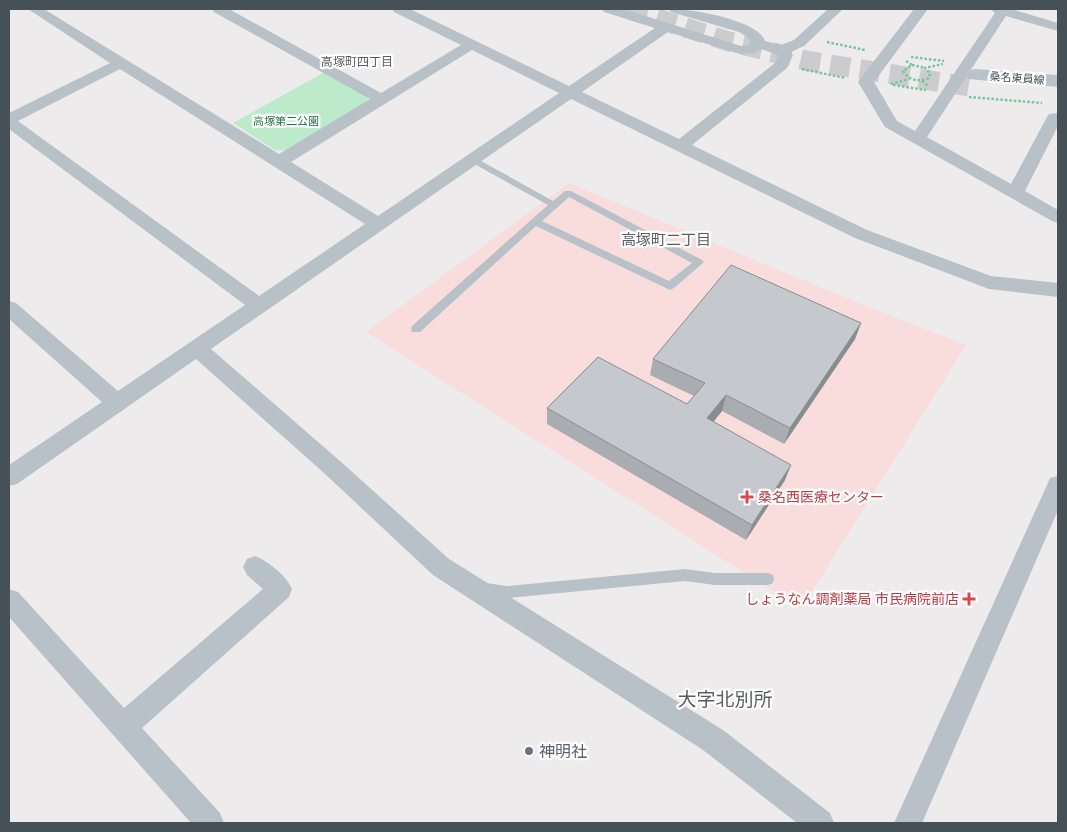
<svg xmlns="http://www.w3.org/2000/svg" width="1067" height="832" font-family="Figtree,'Noto Sans JP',sans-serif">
	<rect width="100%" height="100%" fill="#eeebec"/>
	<path fill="#f8dddc" d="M569 183 871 308 966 345 801 609 366 332Z"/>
	<path fill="#bceacb" d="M323 73 368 96 367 101 286 150H275L233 123Z"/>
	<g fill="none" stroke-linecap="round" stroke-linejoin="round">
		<path stroke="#ccccce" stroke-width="20" stroke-dasharray="20 10" stroke-linecap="butt" d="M628 9 727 41 808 61 978 88"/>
		<path stroke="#77c59b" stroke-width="2.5" stroke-dasharray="2.5 2" stroke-linecap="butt" d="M827 42 865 50
			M911 57 944 61
			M906 61 912 65 903 71C909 81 919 82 929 78L930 73 925 68 943 64
			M912 65 925 68
			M802 69 845 78
			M922 81 929 87
			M891 84 909 79
			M893 85 926 90
			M969 97 1042 103"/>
		<path fill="#b8c1c7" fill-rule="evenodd" d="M472 156 553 201 565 191H571L702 260 704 262 674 288 670 290 536 226 420 332H412L411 329 412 326 548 205 469 161 468 159ZM569 197 692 263 669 281 542 221Z
			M685 569 715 573H768L773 575 774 579 773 583 768 585H715L685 581 507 598 481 593 480 589 481 585 486 583 507 586Z"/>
		<path fill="#b8c1c7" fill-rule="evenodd" d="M28 9H44L279 154 370 99 214 12 212 9H229L381 93 461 45 394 12 392 9H410L569 86 655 28 604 12 602 9H623L741 46H747L750 43 749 38 739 32 671 12 669 9C689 8 759 20 765 41L781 45 794 40 828 9H843L804 46 791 52 793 55 787 68 692 145 867 230 991 276 1058 283V297L989 289 855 238 571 99 211 349 340 461 449 559 723 730 830 813 834 823H797L703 750 433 575 324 473 196 359 17 484 9 486V465L102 402 9 319V301L16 303 118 391 245 305 9 129V113L110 63ZM668 32 740 54 755 53 761 49 778 55 775 63 679 139 582 92ZM472 50 559 93 378 216 291 162ZM120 69 365 224 259 296 18 121Z
			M914 9H928L874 82 897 121 915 131 995 13 990 9H1011L1058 23V31L1006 16 927 137 1011 184 1047 117 1049 114 1058 113V126L1025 191 1058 210V223L1052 221 885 127 883 124 858 82Z
			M1058 476V510L922 823H894L1047 485 1050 478Z
			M255 556C269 562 286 575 292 589L289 597 142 728 220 813 224 823H191L9 617V589L18 592 124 708 263 589 247 575 243 567 247 559Z"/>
		<path fill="#b8c3cc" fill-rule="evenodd" d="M975 69 1058 75V87L968 79 965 75 968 71Z"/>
	</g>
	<path fill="#a9adb1" d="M861 323 855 339 784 444 722 411 713 421 785 480 746 540 547 424V408L687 404 694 396 650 375 653 359Z"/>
	<path fill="#8a8d90" d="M861 323 855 339 784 444 790 428Z
		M726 395 722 411 704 434 707 418Z
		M791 465 785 480 746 540 752 525Z"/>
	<path fill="#c5c9ce" stroke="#8a8d90" d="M731 265 861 323 790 428 726 395 707 418 791 465 752 525 547 408 598 357 687 404 705 383 653 359Z"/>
	<g fill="#e0444e" stroke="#fff" stroke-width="2">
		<path d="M744.5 489.5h5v5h5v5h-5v5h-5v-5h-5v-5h5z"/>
		<path d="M966.5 591.5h5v5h5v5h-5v5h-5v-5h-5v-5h5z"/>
	</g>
	<circle fill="#6b7280" stroke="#fff" stroke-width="2" cx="529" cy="751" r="5"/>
	<g text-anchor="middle" stroke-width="4.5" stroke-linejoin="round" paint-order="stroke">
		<g font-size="11" fill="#455057" stroke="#fff">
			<text transform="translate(1017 78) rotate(4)" y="4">桑名東員線</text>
		</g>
		<g font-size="11" fill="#1d7143" stroke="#fff">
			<text x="286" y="125">高塚第二公園</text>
		</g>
		<g font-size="12" fill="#595c60" stroke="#fff">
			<text x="357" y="66">高塚町四丁目</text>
		</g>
		<g font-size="14" fill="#be3a42" stroke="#fff" text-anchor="start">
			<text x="758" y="502">桑名西医療センター</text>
			<text x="959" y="604" text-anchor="end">しょうなん調剤薬局 市民病院前店</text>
		</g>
		<g font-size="15" fill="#595c60" stroke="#fff">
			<text x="666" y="245">高塚町二丁目</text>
		</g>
		<g font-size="16" fill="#5b616d" stroke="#fff" text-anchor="start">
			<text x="539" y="757">神明社</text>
		</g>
		<g font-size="19" fill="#595c60" stroke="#fff">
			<text x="725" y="706">大字北別所</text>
		</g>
	</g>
	<rect width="1067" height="832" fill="none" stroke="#455057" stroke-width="20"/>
</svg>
